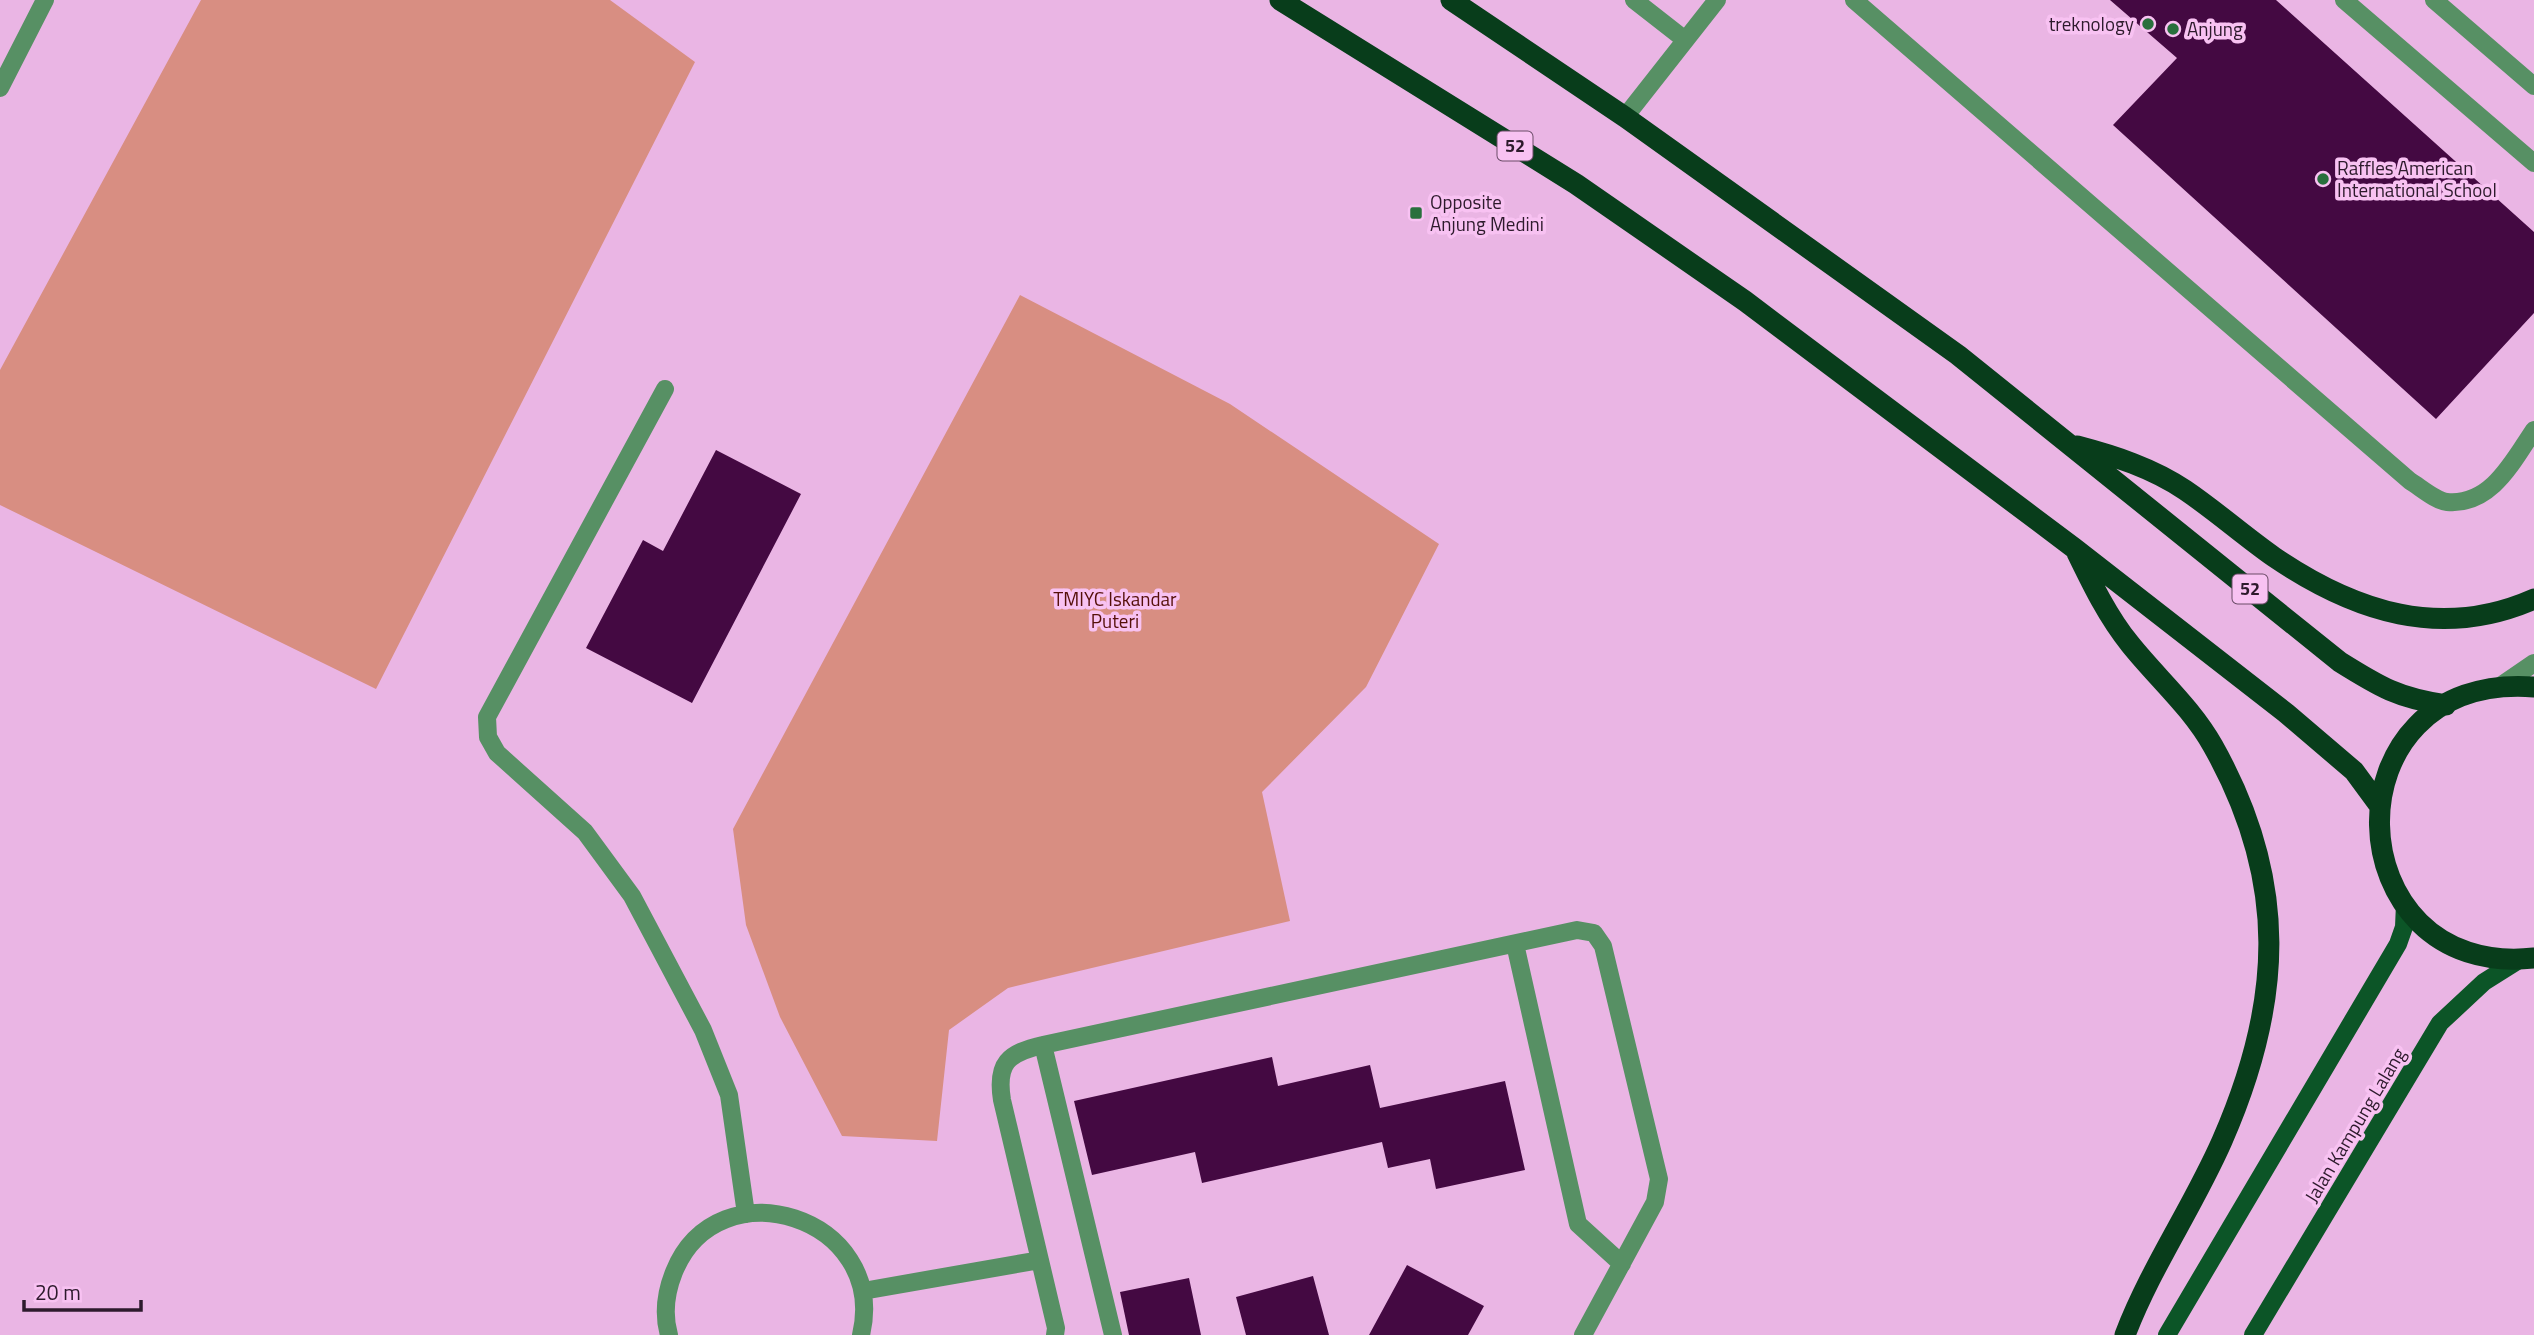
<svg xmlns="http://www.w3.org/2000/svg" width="2534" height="1335" font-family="'Titillium Web',sans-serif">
	<rect width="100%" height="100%" fill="#eab5e4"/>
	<path fill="#d88e82" d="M201 0H610L695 62 376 689 0 505V370Z
		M1020 295 1230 404 1439 544 1366 687 1262 792 1290 921 1008 988 949 1030 937 1141 842 1136 780 1017 746 925 733 829Z"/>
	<path fill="#440942" d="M2110 0H2276L2534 232V313L2436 419 2113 125 2177 58Z
		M716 450 801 494 692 703 586 648 643 540 663 551Z
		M1272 1057 1278 1086 1370 1065 1380 1108 1505 1081 1525 1170 1436 1189 1430 1159 1388 1168 1382 1142 1202 1183 1195 1152 1092 1175 1074 1101Z
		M1407 1265 1484 1306 1468 1335H1369Z
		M1313 1276 1329 1335H1246L1236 1297Z
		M1189 1278 1201 1335H1129L1120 1292Z"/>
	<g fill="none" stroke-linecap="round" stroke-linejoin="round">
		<path stroke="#579064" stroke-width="18" d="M1634 0 1684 39
			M1854 0 2410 481C2420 487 2436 501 2447 502 2491 506 2513 461 2534 430
			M2344 0 2534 163
			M2434 0 2534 86
			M0 88 45 0
			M1625 117 1717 0
			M665 389 487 717 488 737 497 753 585 832 632 896 703 1030 729 1095 746 1214
			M2499 687 2534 663
			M1515 944 1578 1224 1622 1264
			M1043 1045 1113 1335
			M863 1291 1040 1260
			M669 1335C663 1314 666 1292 674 1272 718 1163 889 1217 861 1335
			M1055 1335 1056 1328 1002 1100C996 1063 1008 1053 1043 1045L1577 930 1594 933 1603 946 1659 1179 1655 1202 1583 1335"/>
		<path stroke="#0c5527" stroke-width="18" d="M2167 1335 2398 944 2404 927 2405 904
			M2253 1335 2440 1023 2484 982 2519 960"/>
		<path stroke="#083d1b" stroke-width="21" d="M1280 0 1576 184 1745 301 2074 548 2286 713 2354 771 2379 805
			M1451 0 1625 117 1958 355 2340 662C2380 687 2398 698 2446 705
			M2077 446C2115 456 2152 468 2185 490 2216 511 2244 536 2274 557 2355 612 2441 640 2534 599
			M2077 553C2092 584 2108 617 2130 644 2158 679 2191 707 2213 746 2289 881 2283 1002 2222 1141 2193 1207 2151 1267 2125 1335
			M2534 687C2323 671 2333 980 2534 958"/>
	</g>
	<g fill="#28703d" stroke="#f8c2f2" stroke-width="2.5">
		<circle cx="2148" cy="24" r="7"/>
		<circle cx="2173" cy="29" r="7"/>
		<circle cx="2323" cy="179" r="7"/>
		<rect x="1409" y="206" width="14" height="14" rx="3.5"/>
	</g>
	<g text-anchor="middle" stroke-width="7" stroke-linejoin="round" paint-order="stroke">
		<g fill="#f8c2f2" stroke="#6a4c67" stroke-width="2">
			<rect x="1497.5" y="131.5" width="35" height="29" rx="5"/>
			<rect x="2232.5" y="574.5" width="35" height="29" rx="5"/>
		</g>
		<g font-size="18" font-weight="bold" fill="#2d1a2c">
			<text x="1515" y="152">52</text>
			<text x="2250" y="595">52</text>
		</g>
		<g font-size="19" fill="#2d1a2c" stroke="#f8c2f2" text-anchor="start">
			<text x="2134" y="31" text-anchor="end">treknology</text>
			<text x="2187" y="36">Anjung</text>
			<text x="2337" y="175">Raffles American<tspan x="2337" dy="22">International School</tspan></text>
			<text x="1430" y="209">Opposite<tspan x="1430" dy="22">Anjung Medini</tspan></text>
		</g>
		<g font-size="19" fill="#540f08" stroke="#f8c2f2">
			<text x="1115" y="606">TMIYC Iskandar<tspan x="1115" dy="22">Puteri</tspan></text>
		</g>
		<g font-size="19" fill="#2d1a2c" stroke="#f8c2f2">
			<text transform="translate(2355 1125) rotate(-59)" y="7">Jalan Kampung Lalang</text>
		</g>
	</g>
	<path d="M24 1300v10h117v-10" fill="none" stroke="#2d1a2c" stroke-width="3.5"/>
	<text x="35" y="1300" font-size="21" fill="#2d1a2c" stroke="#f8c2f2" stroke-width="5" paint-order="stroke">20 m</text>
</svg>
